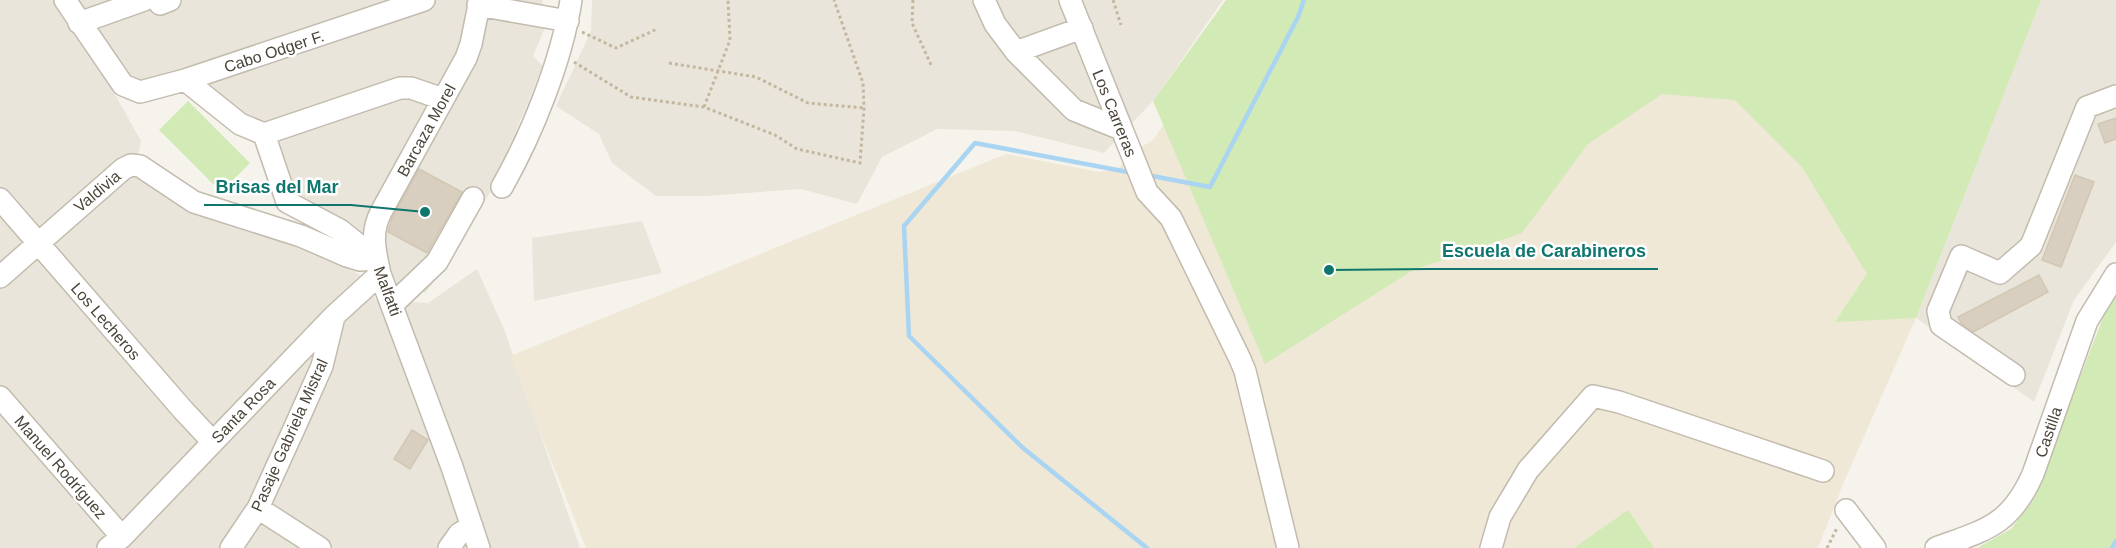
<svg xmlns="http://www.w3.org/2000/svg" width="2116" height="548" font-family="Helvetica,sans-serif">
	<rect width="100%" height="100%" fill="#f6f3ec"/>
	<path fill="#eae5da" d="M0 0H543L542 7 547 23 533 56 543 66 491 191 445 268 425 293 410 282 397 286 386 253 298 203 275 140 187 73 112 89 141 141 135 171 315 250 360 275 376 300 428 303 477 269 504 329 580 548H0Z
		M592 0H1223L1153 101 1104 153 1015 131 937 129 882 157 857 204 801 189 706 196H656L612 163 599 134 556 106 591 31Z
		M2041 0H2116V242L2074 300 2034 402 1916 318Z
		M642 221 662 273 534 301 532 238Z"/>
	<path fill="#efe8d6" d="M1247 0H2041L1916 318 1844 482 1818 548H586L510 356 1006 154 1099 172 1118 170 1129 155 1154 139Z"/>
	<path fill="#d2eab5" d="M1226 0H2041L1916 318 1835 322 1867 274 1802 167 1735 100 1662 94 1588 144 1522 233 1413 270 1265 364 1153 101Z
		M188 101 250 163 221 192 159 130Z
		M2116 292V548H1977L2011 529 2032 502 2109 302Z
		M1628 510 1654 548H1574Z"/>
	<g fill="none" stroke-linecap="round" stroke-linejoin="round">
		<path stroke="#a9d4f2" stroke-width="4.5" d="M1133 173 975 143 904 226 909 336 1023 448 1147 548
			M1147 175 1210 187 1298 17 1304 0
			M2112 548 2116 541"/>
	</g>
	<path fill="#d8cfc1" stroke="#d3c7b4" stroke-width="1.5" d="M2116 118V139L2105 143 2098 124Z
		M419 169 462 192 427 253 388 232 392 218Z
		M2075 175 2094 182 2061 267 2042 260Z
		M2039 275 2048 292 1973 332 1961 323 1958 317Z
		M412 430 428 440 410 469 394 459Z"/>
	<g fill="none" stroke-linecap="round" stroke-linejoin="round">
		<g stroke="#c2bbae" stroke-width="24">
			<path id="minor" d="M65 0 123 85 140 92 185 80 424 0
				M158 0 160 4 170 0
				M984 0 995 24 1016 52 1074 110 1121 129
				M1070 0 1147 192 1171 218 1240 359 1245 371 1288 548
				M478 5 568 21
				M79 23 144 0
				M1016 52 1082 28
				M185 80 240 124 264 134 287 202 340 230 376 259
				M264 134 400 88H411L443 99
				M502 187C532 134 562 60 571 0
				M0 199 183 410 213 442
				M0 277 123 169 131 165 140 166 194 202 301 236 347 256 360 260 376 259
				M392 305 437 262 473 198
				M2014 375 1941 325 1938 311 1961 256 2000 273 2031 246 2087 107 2116 96
				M0 397 122 537
				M258 508 320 548
				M1846 510 1875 548
				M108 548 122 537 334 316 380 274
				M231 548 258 508 298 420 322 366 334 317
				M449 548 459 534 472 526
				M479 548 452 467 380 274C375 251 370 233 381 212L466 58 471 44 480 0
				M1491 548 1500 517 1528 470 1593 396 1619 402 1823 471
				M1936 548C1985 530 2010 526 2033 474L2087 321 2116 274"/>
		</g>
		<path stroke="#c4b79f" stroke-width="3" stroke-dasharray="3 3" stroke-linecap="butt" d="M913 0 912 23 932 67
			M1113 0 1121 25
			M582 32 616 48 657 29
			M574 62 631 97 704 107 775 135 797 149 860 163 864 108 863 83 834 0
			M669 63 756 77 808 103 864 108
			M704 107 730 40 728 0
			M1827 548 1837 528"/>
		<use href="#minor" stroke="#fff" stroke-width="21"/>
	</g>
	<g text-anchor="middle" stroke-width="5" stroke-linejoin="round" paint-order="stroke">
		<g font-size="16" fill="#4b4439" stroke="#fff">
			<text transform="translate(274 51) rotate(-18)" y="6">Cabo Odger F.</text>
			<text transform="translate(1115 113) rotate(68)" y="6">Los Carreras</text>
			<text transform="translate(426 130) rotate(-61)" y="6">Barcaza Morel</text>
			<text transform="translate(97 191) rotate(-40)" y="6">Valdivia</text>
			<text transform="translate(388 291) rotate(70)" y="6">Malfatti</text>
			<text transform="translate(106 321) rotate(49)" y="6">Los Lecheros</text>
			<text transform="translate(243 410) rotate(-46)" y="6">Santa Rosa</text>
			<text transform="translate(2048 432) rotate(-71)" y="6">Castilla</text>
			<text transform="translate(289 435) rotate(-66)" y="6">Pasaje Gabriela Mistral</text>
			<text transform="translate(61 467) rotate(49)" y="6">Manuel Rodríguez</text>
		</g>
	</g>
	<path fill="none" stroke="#0f766e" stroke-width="2" d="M425 212L351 205H204M1329 270L1429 269H1658"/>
	<g fill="#0f766e" stroke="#fff" stroke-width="2">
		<circle cx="425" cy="212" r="6"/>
		<circle cx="1329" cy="270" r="6"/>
	</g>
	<g font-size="18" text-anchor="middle" font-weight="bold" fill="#0f766e" stroke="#fff" stroke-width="5" stroke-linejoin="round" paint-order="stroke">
		<text x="277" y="193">Brisas del Mar</text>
		<text x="1544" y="257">Escuela de Carabineros</text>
	</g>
</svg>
